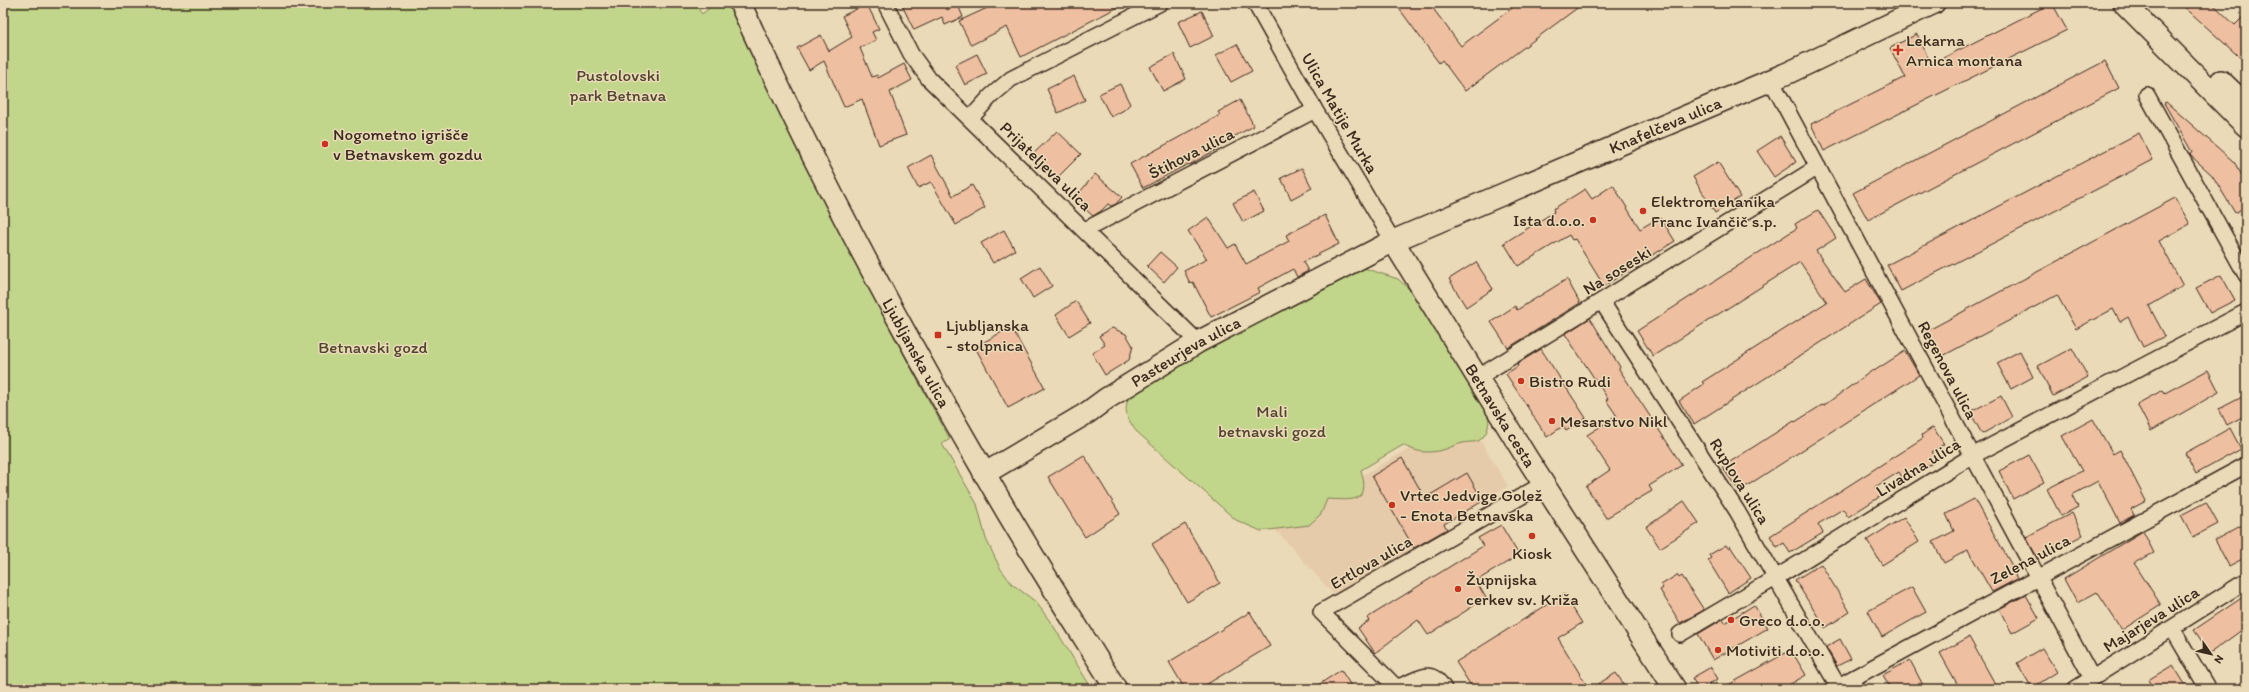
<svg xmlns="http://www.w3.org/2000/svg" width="2249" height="692" font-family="Itim,sans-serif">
	<rect width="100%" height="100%" fill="#ebdab7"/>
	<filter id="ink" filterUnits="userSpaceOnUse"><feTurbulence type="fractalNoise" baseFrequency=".025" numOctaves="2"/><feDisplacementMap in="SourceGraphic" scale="8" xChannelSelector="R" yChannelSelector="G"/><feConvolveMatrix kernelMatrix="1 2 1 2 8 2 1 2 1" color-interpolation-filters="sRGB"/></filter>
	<g filter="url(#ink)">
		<path fill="#e5cbaa" d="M1466 417 1508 486 1444 524 1447 529 1334 595 1272 526Z"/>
		<path fill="#c2d68b" stroke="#7e8054" d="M3 3H706L699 10 702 14 716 3H730C800 150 870 297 950 439L942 444 977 504 986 539 1000 568 1012 584 1036 602 1054 627 1092 689H3Z
			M1364 268 1398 279 1408 288 1430 318 1488 411C1489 421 1490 429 1483 437 1478 444 1470 441 1463 443 1455 444 1449 449 1442 450 1428 454 1415 452 1403 445L1361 470C1371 504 1353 500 1327 499L1321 514 1309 525 1261 531 1236 520 1136 431C1127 418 1123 412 1129 396L1203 348Z"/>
		<path fill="#eebfa0" stroke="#3b2a1e" d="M901 3H944L947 10 958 5 963 17 945 25 942 17 914 30Z
			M998 3H1126L1021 57 1007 27 971 45 959 21Z
			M1395 3H1429L1461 46 1519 3H1584L1465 91 1442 60 1439 63Z
			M2052 3 2067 30 1824 151 1811 124 1905 77 1890 48 1917 34 1931 64Z
			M2180 3H2212L2235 25 2246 14V63Z
			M867 4 879 29 872 32 876 40 860 48 872 77 877 75 878 78 904 64 912 80 890 92 906 135 879 145 862 99 844 107 824 61 809 70 797 48 821 35 829 51 852 37 842 16Z
			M1202 11 1214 36 1190 48 1178 22Z
			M1237 44 1252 71 1231 82 1216 55Z
			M977 54 987 74 965 85 955 65Z
			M1174 54 1186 79 1163 91 1150 67Z
			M2105 61 2119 88 1868 220 1853 193Z
			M1074 76 1085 100 1058 113 1047 89Z
			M1120 84 1130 104 1124 110 1111 117 1099 94Z
			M1240 100 1254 126 1218 145 1219 148 1189 165 1188 164 1143 188 1130 164 1220 115 1218 112Z
			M2166 102 2234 162 2246 182V206L2235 213 2212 175 2190 155 2192 152 2164 103Z
			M1057 131 1081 154 1054 181 1030 157Z
			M2139 133 2153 160 1901 291 1887 265Z
			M1780 136 1796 162 1774 177 1757 151Z
			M931 155 953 196 972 185 985 208 956 225 931 182 918 188 908 168Z
			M1718 162 1740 197 1715 213 1693 177Z
			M1302 168 1312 188 1291 199 1281 178Z
			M1095 174 1122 197 1116 204 1111 206 1108 204 1101 211 1093 216 1074 199Z
			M1613 185 1640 229 1660 217 1675 241 1604 286 1575 239 1572 240 1569 235 1518 266 1504 243 1554 212 1553 209 1585 189 1592 199Z
			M1254 192 1264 211 1243 222 1233 203Z
			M2175 198 2190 224 2159 241 2183 286 2149 306 2165 336 2143 347 2128 317 2120 322 2113 309 2076 329 2057 295 1939 358 1925 332Z
			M1818 210 1836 238 1816 251 1845 292 1866 279 1881 304 1694 424 1679 401 1704 384 1702 382 1827 302 1800 262 1653 356 1637 331 1797 228 1795 224Z
			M1325 215 1339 244 1303 262 1308 271 1297 277 1293 269 1258 288 1260 292 1211 317 1193 282 1190 283 1184 271 1207 259 1188 231 1208 217 1228 248 1235 244 1246 264 1289 241 1286 235Z
			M1004 230 1015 250 993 263 981 243Z
			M1160 252 1177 267 1164 282 1147 266Z
			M1476 262 1493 289 1466 307 1449 279Z
			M1040 266 1052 286 1033 298 1021 278Z
			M2221 275 2235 300 2210 313 2196 288Z
			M1567 279 1580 303 1508 348 1491 322 1515 306 1517 310Z
			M1076 301 1090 323 1069 336 1056 315Z
			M1590 318 1620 367 1619 369 1682 465 1649 486 1652 491 1606 518 1586 486 1610 470 1587 435 1617 416 1606 400 1608 399 1565 334Z
			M1011 327 1045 388 1008 408 975 347Z
			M1112 328 1126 334 1133 346 1129 360 1105 375 1092 353 1105 345 1099 336Z
			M2072 348 2088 377 2053 396 2038 366Z
			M1541 349 1586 418 1566 431 1563 426 1547 437 1506 374 1518 366 1517 364Z
			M1905 351 1919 375 1739 491 1722 467 1794 421 1795 422 1822 405 1823 406 1873 370 1874 371Z
			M2020 351 2033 377 2011 389 1997 363Z
			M2208 370 2219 392 2151 431 2137 404 2163 390 2165 393Z
			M2246 395V415L2227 425 2219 409Z
			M2001 396 2012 417 1982 434 1970 412Z
			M2093 419 2113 454 2120 450 2146 501 2131 509 2134 515 2120 523 2098 481 2072 495 2078 507 2061 516 2047 489 2082 471 2062 436Z
			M1933 427 1944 444 1932 452 1937 460 1904 481 1899 472 1875 487 1881 496 1848 517 1843 509 1818 524 1823 533 1790 553 1784 543 1777 547 1770 536 1923 438 1922 435Z
			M2230 428 2241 449 2196 474 2185 453Z
			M1084 455 1120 514 1085 537 1048 477Z
			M2029 455 2044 482 2013 499 1999 471Z
			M1402 458 1425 498 1467 473 1483 501 1444 524 1447 529 1414 548 1372 476Z
			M1974 499 2015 571 2014 572 2017 579 1992 592 1968 550 1944 563 1933 542 1954 531 1946 514Z
			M1684 501 1699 523 1660 548 1646 527Z
			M2206 502 2218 524 2193 537 2181 515Z
			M2072 513 2083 535 2038 559 2026 537Z
			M1904 517 1919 542 1882 565 1867 540Z
			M2246 523V557L2229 566 2215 540Z
			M1185 524 1220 583 1187 602 1152 544Z
			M1501 525 1519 555 1476 581 1486 598 1428 635 1418 620 1375 653 1358 628 1369 621 1367 618 1483 546 1478 538Z
			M2143 531 2154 553 2134 563 2161 605 2122 630 2097 592 2077 603 2064 579Z
			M1726 545 1728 548 1730 546 1751 578 1728 593 1708 560 1711 558 1709 555Z
			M1821 564 1850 612 1825 628 1795 580Z
			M1677 575 1679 578 1682 576 1704 610 1680 623 1660 590 1663 588 1661 585Z
			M1912 587 1926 612 1882 637 1868 611Z
			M1564 594 1582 623 1558 638 1589 689H1473L1456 662Z
			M2026 595 2039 618 2012 633 1999 609Z
			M2246 595V627L2210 653 2194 630Z
			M1754 605 1768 628 1713 660 1698 634 1723 619 1725 623Z
			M1250 612 1270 646 1199 689H1185L1169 662Z
			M1969 637 1998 689H1960L1940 653Z
			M1840 639 1851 659 1837 666 1826 647Z
			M2042 648 2057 672 2032 688 2017 663Z
			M1791 650 1806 675 1782 689H1721Z
			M1910 660 1925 689H1891L1883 675Z
			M2173 665 2188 689H2154L2148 680Z
			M1711 667 1718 679 1699 689 1692 678Z
			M1341 670 1353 689H1312Z
			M1616 673 1627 689H1590Z"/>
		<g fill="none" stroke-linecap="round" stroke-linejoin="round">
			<g stroke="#3b2a1e" stroke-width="18">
				<path id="street" d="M885 3 911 54 929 79 1198 342
					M1255 3 1315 110 1393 241
					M1771 80 2092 678
					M2147 95 2246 275
					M970 119 991 96 1011 79 1160 3
					M1085 230 1315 110
					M1602 302 1737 511 1838 686
					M1477 378 1818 167
					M2172 628 2208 689
					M1680 634 1777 577 1972 456 2246 312
					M1444 689C1429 663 1415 684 1396 687L1321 612 1543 484
					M1833 689 2246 465
					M2075 689 2246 581"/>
			</g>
			<g stroke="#3b2a1e" stroke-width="24">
				<g id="secondary">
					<path id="s1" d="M740 3C813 165 896 321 985 474 1026 547 1072 618 1116 689"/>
					<path d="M2124 3 2246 126"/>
					<path d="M2221 81 2246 105"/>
					<path id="s2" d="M1393 241 1527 458 1675 689"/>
					<path id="s3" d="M984 474 1087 413 1106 399 1198 342 1393 241 1790 72 1934 3"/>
				</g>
			</g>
			<use href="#street" stroke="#ebdab7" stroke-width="15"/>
			<use href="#secondary" stroke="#ebdab7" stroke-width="21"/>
		</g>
	</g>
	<g fill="#c8321e" stroke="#ebdab7" stroke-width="1.5">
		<path d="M1896 44h4v4h4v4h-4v4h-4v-4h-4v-4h4z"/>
		<circle cx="325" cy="144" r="4"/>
		<circle cx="1643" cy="211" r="4"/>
		<circle cx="1593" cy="220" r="4"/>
		<rect x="934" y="331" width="8" height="8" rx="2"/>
		<circle cx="1521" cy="381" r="4"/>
		<circle cx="1552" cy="421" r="4"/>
		<circle cx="1392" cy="505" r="4"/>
		<circle cx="1532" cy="536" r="4"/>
		<circle cx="1458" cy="589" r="4"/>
		<circle cx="1731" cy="620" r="4"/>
		<circle cx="1718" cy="650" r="4"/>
	</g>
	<g text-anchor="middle" stroke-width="3" stroke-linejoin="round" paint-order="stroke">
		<g font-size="17" fill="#3b2a1e" stroke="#ebdab7" text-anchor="start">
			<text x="1906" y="46">Lekarna<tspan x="1906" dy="20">Arnica montana</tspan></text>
			<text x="333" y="140">Nogometno igrišče<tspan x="333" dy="20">v Betnavskem gozdu</tspan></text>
			<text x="1651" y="207">Elektromehanika<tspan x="1651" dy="20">Franc Ivančič s.p.</tspan></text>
			<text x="1585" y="226" text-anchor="end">Ista d.o.o.</text>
			<text x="946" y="331">Ljubljanska<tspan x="946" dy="20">- stolpnica</tspan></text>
			<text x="1529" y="387">Bistro Rudi</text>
			<text x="1560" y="427">Mesarstvo Nikl</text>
			<text x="1400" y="501">Vrtec Jedvige Golež<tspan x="1400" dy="20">- Enota Betnavska</tspan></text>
			<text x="1532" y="559" text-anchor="middle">Kiosk</text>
			<text x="1466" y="585">Župnijska<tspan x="1466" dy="20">cerkev sv. Križa</tspan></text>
			<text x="1739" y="626">Greco d.o.o.</text>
			<text x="1726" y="656">Motiviti d.o.o.</text>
		</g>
		<g font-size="17" fill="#4f442e" stroke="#ebdab7">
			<text x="618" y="81">Pustolovski<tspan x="618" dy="20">park Betnava</tspan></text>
			<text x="373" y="353">Betnavski gozd</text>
			<text x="1272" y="417">Mali<tspan x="1272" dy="20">betnavski gozd</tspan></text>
		</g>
		<g font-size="17" fill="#3b2a1e" stroke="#ebdab7">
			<text transform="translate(1340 113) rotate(60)" y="6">Ulica Matije Murka</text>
			<text dy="6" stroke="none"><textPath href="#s3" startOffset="767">Knafelčeva ulica</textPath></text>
			<text transform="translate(1191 153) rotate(-27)" y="6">Štihova ulica</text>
			<text transform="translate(1046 166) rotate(44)" y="6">Prijateljeva ulica</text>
			<text transform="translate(1617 270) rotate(-32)" y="6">Na soseski</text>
			<text dy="6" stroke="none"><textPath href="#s1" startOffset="392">Ljubljanska ulica</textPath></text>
			<text dy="6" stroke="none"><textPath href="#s3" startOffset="236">Pasteurjeva ulica</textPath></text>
			<text transform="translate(1948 370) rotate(62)" y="6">Regenova ulica</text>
			<text dy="6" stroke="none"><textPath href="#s2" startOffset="205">Betnavska cesta</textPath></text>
			<text transform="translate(1918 467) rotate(-32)" y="6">Livadna ulica</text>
			<text transform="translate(1740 481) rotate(58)" y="6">Ruplova ulica</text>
			<text transform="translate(2030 559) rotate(-28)" y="6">Zelena ulica</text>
			<text transform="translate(1371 562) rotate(-30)" y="6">Ertlova ulica</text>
			<text transform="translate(2151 619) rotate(-32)" y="6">Majarjeva ulica</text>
		</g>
	</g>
	<rect width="2249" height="692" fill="none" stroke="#ebdab7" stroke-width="16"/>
	<rect x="8" y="8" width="2233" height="676" fill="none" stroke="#3b2a1e" stroke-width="1.5" filter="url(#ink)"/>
	<g transform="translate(2211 654) rotate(124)" stroke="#ebdab7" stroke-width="3" paint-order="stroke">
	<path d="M0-3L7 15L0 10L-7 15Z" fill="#3b2a1e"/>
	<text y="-6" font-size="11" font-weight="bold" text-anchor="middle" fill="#3b2a1e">N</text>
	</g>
</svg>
